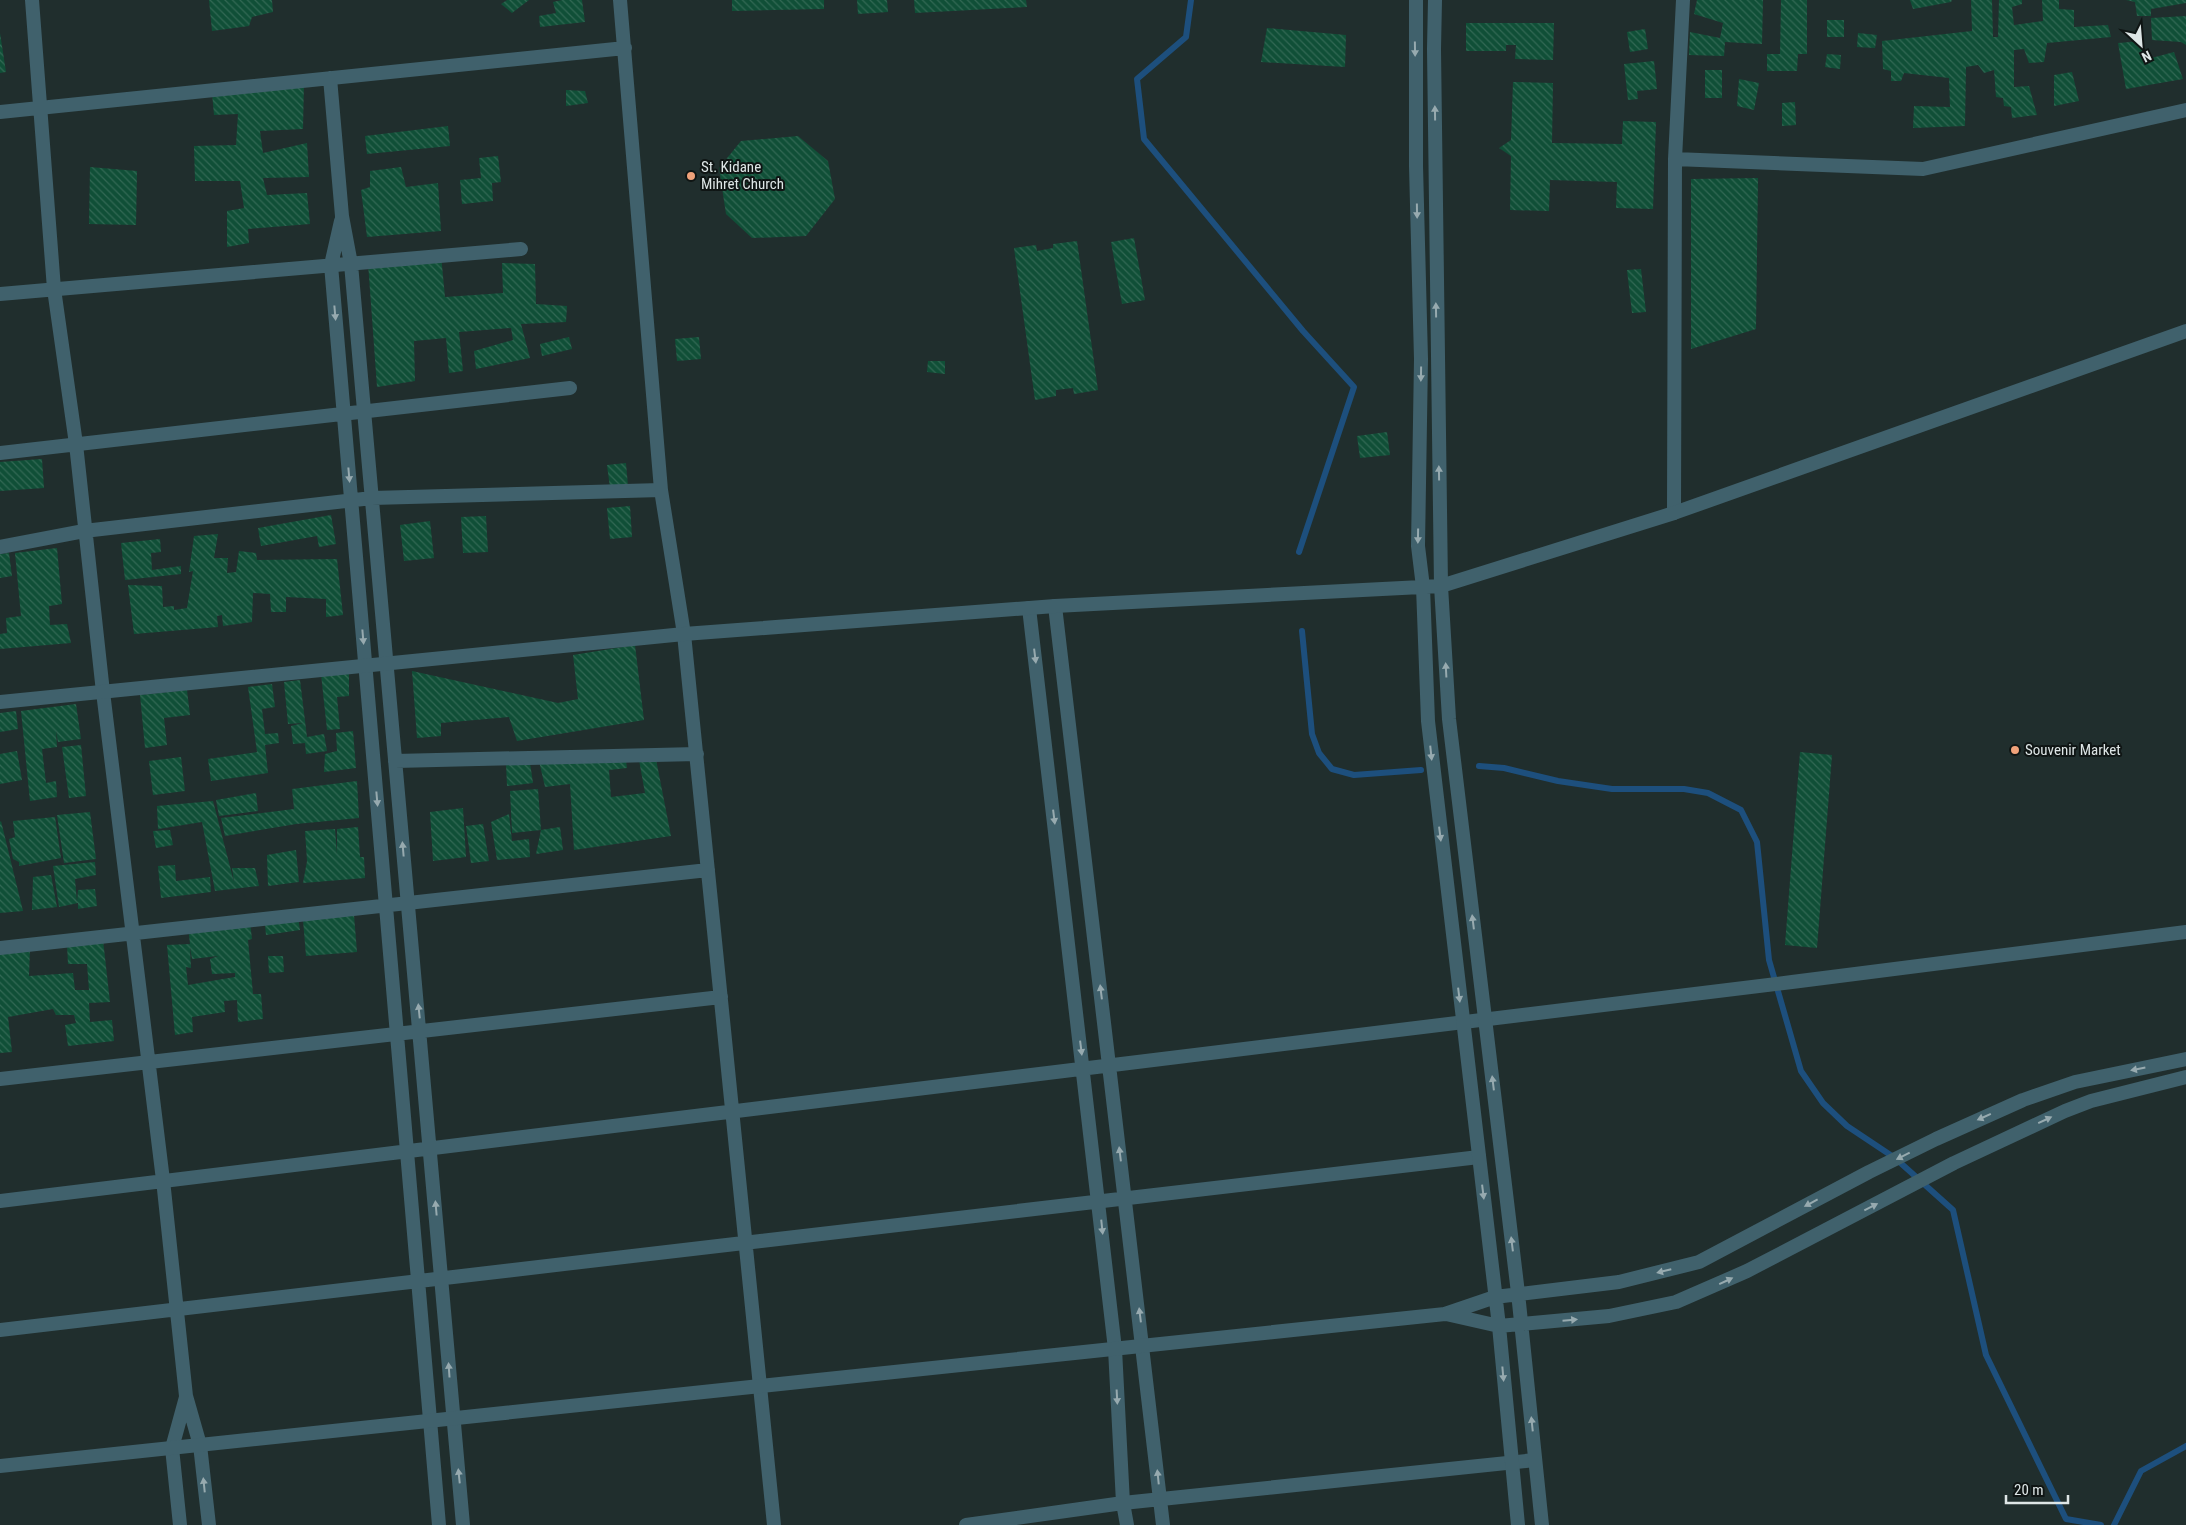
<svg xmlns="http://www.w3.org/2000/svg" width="2186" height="1525" font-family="'Roboto Condensed',sans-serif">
	<defs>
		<pattern id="building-back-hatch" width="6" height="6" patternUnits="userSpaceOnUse" patternTransform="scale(1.25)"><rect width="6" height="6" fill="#104f37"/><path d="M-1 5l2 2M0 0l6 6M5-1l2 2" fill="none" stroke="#326854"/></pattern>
	</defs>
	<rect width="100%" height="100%" fill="#202e2d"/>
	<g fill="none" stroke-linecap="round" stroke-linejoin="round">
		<path stroke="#1d4f7d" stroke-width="6" d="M1191 0 1186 37 1137 79 1144 139 1303 331 1354 387 1299 552
			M1302 631 1312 734 1319 753 1332 769 1354 775 1421 770
			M1479 766 1504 768 1558 781 1612 789H1684L1708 793 1741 810 1757 842 1769 960 1801 1071 1823 1103 1847 1126 1895 1158 1953 1210 1986 1355 2066 1519 2101 1525
			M2114 1525 2141 1471 2186 1446"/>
	</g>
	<path fill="url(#building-back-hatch)" fill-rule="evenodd" d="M209 0H272L273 12 252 17 249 26 212 31Z
		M507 0H529L512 13 501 4Z
		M562 0H582L585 22 540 27 539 16 556 13 553 2Z
		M732 0H824V9L732 11Z
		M857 0H887L888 12 858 14Z
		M914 0H1026L1027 7 915 13Z
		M1697 0H1763L1762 44 1725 42 1724 56 1689 55 1690 32 1720 38 1723 23 1694 14Z
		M1781 0H1807V54H1798L1797 71H1767V54H1780Z
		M1910 0H1952L1951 2 1913 9Z
		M1971 0H1992L1993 37H1998L1999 0H2022V4L2012 7 2014 25 2043 21 2042 0H2059V9L2074 10V27L2108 25 2111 37 2047 43 2044 62 2029 63 2024 49 2014 50V87L2029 86 2037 115 2012 118 2011 107 2004 106 2003 98 1996 97 1994 70 1984 73 1978 65 1966 67 1965 126 1913 128 1914 106 1950 107 1949 78 1904 73 1901 81H1891V71L1883 69 1882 41 1972 31Z
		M2126 0H2186V3L2151 9V16H2137L2135 2Z
		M2186 16V45L2181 42 2152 40 2151 18Z
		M1827 20H1844V37H1827Z
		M1466 23H1554L1553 60 1515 59 1516 45H1506V51H1466Z
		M1267 28 1346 35 1345 67 1261 62Z
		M1645 29 1648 49 1630 52 1627 32Z
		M0 33 6 72 0 73Z
		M1858 33 1877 35 1875 48 1857 47Z
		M2142 41 2144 60 2174 52 2183 79 2126 89 2118 43Z
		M1827 54 1841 55 1840 69 1825 67Z
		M1654 61 1657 89 1637 91 1638 99 1628 100 1624 64Z
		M1705 70H1722V98H1705Z
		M2072 72 2079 101 2054 106V75Z
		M1739 79 1759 83 1754 110 1737 106Z
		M1513 82 1553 83 1552 143 1622 144 1623 121 1656 122 1653 209 1616 208 1617 182 1550 180 1549 211 1510 210 1511 156 1499 148 1511 140Z
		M304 83 303 129 260 131 263 153 307 143 309 177 263 178 267 195 307 193 310 224 248 229 249 243 227 247V211L244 208 240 181H195L194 146 236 145 238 114 214 115 212 93Z
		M566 90 585 91 588 103 566 106Z
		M1795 102 1796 125 1782 126V103Z
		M448 126 450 146 367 154 365 136Z
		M798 136 828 161 835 199 806 236 752 238 726 214 719 168 741 141Z
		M498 156 501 182 492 183 493 201 462 204 460 180 481 178 479 158Z
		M90 167 137 171 136 225 89 224Z
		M401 167 406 187 438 183 441 231 367 237 361 190 370 187V171Z
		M1758 178 1756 329 1691 349V179Z
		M1134 238 1145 300 1122 304 1111 242Z
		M1077 241 1098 390 1074 394 1073 388 1056 390V396L1035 400 1014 248 1036 245 1037 251 1053 248V244Z
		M441 255 445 297 503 293 502 263 535 264 536 304 567 306 566 322 521 324 530 358 476 369 474 351 513 340 511 328 459 332 463 371 449 373 446 338 414 341 415 381 377 387 368 263Z
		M1641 269 1646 312 1632 313 1627 270Z
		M569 337 572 349 542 356 540 344Z
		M699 337 701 359 677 361 675 339Z
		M928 361H945V374L927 372Z
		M1387 432 1390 455 1360 458 1357 436Z
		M42 459 44 488 0 491V462Z
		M626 463 628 486 610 488 607 465Z
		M630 506 632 537 610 539 607 508Z
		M331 515 336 544 319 547 317 536 261 546 258 528Z
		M486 516 488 552 463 553 461 517Z
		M430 521 434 558 404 561 400 525Z
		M218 534 214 558H228L227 573 236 572 239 551 256 553 257 560 337 559 343 615 326 617V599L286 597V612H271L270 594 253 593 252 622 223 626 222 615 217 616 218 627 134 634 128 585 162 586 163 607 174 606V610L187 608 193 571 189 572 194 536Z
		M160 539 161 552 151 553 152 570 181 566V574L125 580 121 543Z
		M57 548 62 604 49 606 50 625 67 624 71 643 0 649V634L7 633 6 618 21 616 15 553Z
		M9 553 12 576 0 578V554Z
		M635 645 644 720 517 741 509 717 441 723V736L417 738 412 671 558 703 578 699 573 655Z
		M349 672V696L337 697 340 729 327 730 321 674Z
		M300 680 307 737 324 734 327 751 306 754 305 743 293 744 291 726 303 723 288 724 284 682Z
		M272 684 275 707 262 709 265 734 278 733 279 743 265 745 268 773 211 781 208 759 257 752 248 687Z
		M187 690 190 715 164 718 167 745 145 748 140 695Z
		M76 704 81 739 58 742 56 731 57 747 42 749 46 783 56 781 57 797 30 801 21 711Z
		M16 711 18 729 0 732V713Z
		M353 731 356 768 324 772 325 754 337 751 336 733Z
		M81 745 86 796 69 798 62 747Z
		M637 749H654L671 836 574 850 570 784 545 787 539 761 625 753 627 768 609 770 611 797 645 793Z
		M17 751 22 780 0 784V754Z
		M1800 752 1832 755 1817 948 1785 945Z
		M181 757 185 791 153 795 149 761Z
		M530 763 533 783 507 786 506 764Z
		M357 781 359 818 296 824 225 836 221 818 294 809 292 789Z
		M538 789 541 830 512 833 510 791Z
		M256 793 258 811 219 816 216 800Z
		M213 801 234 882 232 868H255L259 886 215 891 202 822 158 829 157 806Z
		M463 808 466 857 433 861 430 812Z
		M90 812 96 859 64 863 57 815Z
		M509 814 512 841 529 839 530 857 497 860 491 822Z
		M55 817 61 858 19 866V862L13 859 9 839 15 837 13 821Z
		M1 821 23 911 0 913V822Z
		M483 824 489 861 471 863 466 826Z
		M358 827 360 857H364L365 878 303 883 307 861 305 831 335 829 337 854V829Z
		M560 827 563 850 536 854 541 830Z
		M170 830 173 845 156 848 153 831Z
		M296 850 299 882 268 886 267 855Z
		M95 862 96 875 75 879 77 902 78 890 95 889 97 906 78 909V903L59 907 53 866Z
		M175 865 176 881 210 877 211 892 161 898 158 866Z
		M51 875 57 907 32 910 33 877Z
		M297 911 300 930 266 935 264 915Z
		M354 915 357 952 306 956 303 920Z
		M250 922 252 939 248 940 253 994H261L263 1019 238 1022 237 1000 224 1001 225 1012 192 1017 193 1032 175 1035 167 945 190 944 188 926ZM190 947 192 959 218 956 210 959 212 974 235 973V977L188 985 186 967 191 968Z
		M103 940 110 1002 89 1003 90 1022 112 1020 114 1041 68 1046 65 1025 76 1023 74 1015H56L53 1009 8 1017 12 1052 0 1053V950L30 949 29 976 73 973 75 990H89L87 964H68L67 945Z
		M268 956H283L284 972 269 973Z"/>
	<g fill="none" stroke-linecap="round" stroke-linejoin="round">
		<path stroke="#40616c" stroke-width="14" d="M32 0 54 289 76 444 103 692 163 1180 186 1396 200 1445 209 1525
			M620 0 661 490 684 634 774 1525
			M330 78 342 216 351 264 463 1525
			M0 112 625 48
			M1675 159 1923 169 2186 110
			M341 221 331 265 439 1525
			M0 294 521 249
			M0 453 570 388
			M1674 513 1675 159 1683 0
			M0 547 84 531 372 498 661 490
			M1055 606 1163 1525
			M1029 608 1115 1349 1123 1503 1127 1525
			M395 761 697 754
			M0 948 708 870
			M0 1079 721 997
			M0 1201 1792 982 2186 932
			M0 1330 1479 1157
			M180 1525 172 1448 186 1397
			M966 1525 1123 1503 1535 1460"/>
		<path stroke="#40616c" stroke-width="14" d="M1416 0V166L1421 359 1418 546 1423 587 1428 721 1499 1326 1518 1525
			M1435 0 1434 49 1441 586 1449 719 1518 1293 1542 1525
			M0 702 684 634 1055 606 1441 586 1674 513 2186 331
			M1446 1314 1499 1326 1609 1316 1676 1302 1747 1271 1954 1163 2065 1111 2091 1101 2186 1077
			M0 1466 1445 1314 1495 1297 1619 1282 1699 1262 1869 1172 1936 1139 2023 1100 2075 1082 2186 1059"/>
	</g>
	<defs><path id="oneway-solid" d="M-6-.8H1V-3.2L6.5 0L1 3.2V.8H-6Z" transform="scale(1.25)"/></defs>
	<g fill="#97aaaf">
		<use href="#oneway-solid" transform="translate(1415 49) rotate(89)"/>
		<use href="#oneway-solid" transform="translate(1435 113) rotate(-91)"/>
		<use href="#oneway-solid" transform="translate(1417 211) rotate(89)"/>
		<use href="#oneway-solid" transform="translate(1436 310) rotate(-91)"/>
		<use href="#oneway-solid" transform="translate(335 313) rotate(85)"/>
		<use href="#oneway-solid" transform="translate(1421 374) rotate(91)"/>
		<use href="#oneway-solid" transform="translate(1439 473) rotate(-91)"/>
		<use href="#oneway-solid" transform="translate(349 475) rotate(85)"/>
		<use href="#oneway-solid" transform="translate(1418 536) rotate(91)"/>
		<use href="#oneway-solid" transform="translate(363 637) rotate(85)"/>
		<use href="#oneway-solid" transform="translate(1035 656) rotate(83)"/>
		<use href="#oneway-solid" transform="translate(1446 670) rotate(-93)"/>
		<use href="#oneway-solid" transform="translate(1431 753) rotate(84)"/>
		<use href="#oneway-solid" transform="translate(377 799) rotate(85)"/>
		<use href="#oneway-solid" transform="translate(1054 817) rotate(83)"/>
		<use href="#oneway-solid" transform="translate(1440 834) rotate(83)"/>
		<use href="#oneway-solid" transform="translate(403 849) rotate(-95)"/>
		<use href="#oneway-solid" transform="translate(1473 922) rotate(-97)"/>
		<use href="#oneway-solid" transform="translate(1101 992) rotate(-97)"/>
		<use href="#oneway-solid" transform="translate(1459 995) rotate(83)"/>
		<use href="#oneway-solid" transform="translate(419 1011) rotate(-96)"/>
		<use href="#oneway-solid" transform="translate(1081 1048) rotate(83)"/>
		<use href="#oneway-solid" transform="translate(2138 1069) rotate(169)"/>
		<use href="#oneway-solid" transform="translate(1493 1083) rotate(-97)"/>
		<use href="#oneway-solid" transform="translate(1984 1117) rotate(156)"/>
		<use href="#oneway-solid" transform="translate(2045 1120) rotate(-25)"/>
		<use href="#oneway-solid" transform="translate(1120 1154) rotate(-97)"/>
		<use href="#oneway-solid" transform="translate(1903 1156) rotate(153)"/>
		<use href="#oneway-solid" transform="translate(1483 1192) rotate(83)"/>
		<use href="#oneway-solid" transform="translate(1811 1203) rotate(152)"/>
		<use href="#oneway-solid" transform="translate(1871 1207) rotate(-27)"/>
		<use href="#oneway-solid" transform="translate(436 1208) rotate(-95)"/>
		<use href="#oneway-solid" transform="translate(1102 1227) rotate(84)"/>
		<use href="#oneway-solid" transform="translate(1512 1244) rotate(-97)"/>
		<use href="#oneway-solid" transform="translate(1664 1271) rotate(166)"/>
		<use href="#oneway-solid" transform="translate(1726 1281) rotate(-25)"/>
		<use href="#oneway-solid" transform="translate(1140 1315) rotate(-97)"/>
		<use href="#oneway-solid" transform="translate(1570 1320) rotate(-5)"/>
		<use href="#oneway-solid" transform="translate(449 1370) rotate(-94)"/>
		<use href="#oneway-solid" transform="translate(1503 1374) rotate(85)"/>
		<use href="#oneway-solid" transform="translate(1117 1397) rotate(87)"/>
		<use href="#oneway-solid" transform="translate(1532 1424) rotate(-96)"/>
		<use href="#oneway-solid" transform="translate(459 1476) rotate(-96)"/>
		<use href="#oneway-solid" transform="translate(1158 1477) rotate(-96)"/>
		<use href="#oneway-solid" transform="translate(204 1485) rotate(-96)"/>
	</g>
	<g fill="#f0a27a" stroke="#0f1514" stroke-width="2">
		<circle cx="691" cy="176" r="5"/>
		<circle cx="2015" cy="750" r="5"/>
	</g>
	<g text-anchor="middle" stroke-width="4" stroke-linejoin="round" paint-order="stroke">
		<g font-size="15" fill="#dee6e6" stroke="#0f1514" text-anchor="start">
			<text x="701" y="172">St. Kidane<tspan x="701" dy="17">Mihret Church</tspan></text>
			<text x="2025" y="755">Souvenir Market</text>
		</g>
	</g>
	<g transform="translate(2141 45) rotate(154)" stroke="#0f1514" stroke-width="4" paint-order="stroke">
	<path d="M0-4L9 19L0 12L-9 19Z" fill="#dee6e6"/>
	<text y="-8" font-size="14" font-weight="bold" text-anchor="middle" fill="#dee6e6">N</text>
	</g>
	<path d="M2006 1495v8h62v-8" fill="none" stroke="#dee6e6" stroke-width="2.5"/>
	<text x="2014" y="1495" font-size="15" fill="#dee6e6" stroke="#0f1514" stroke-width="4" paint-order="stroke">20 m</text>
</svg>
